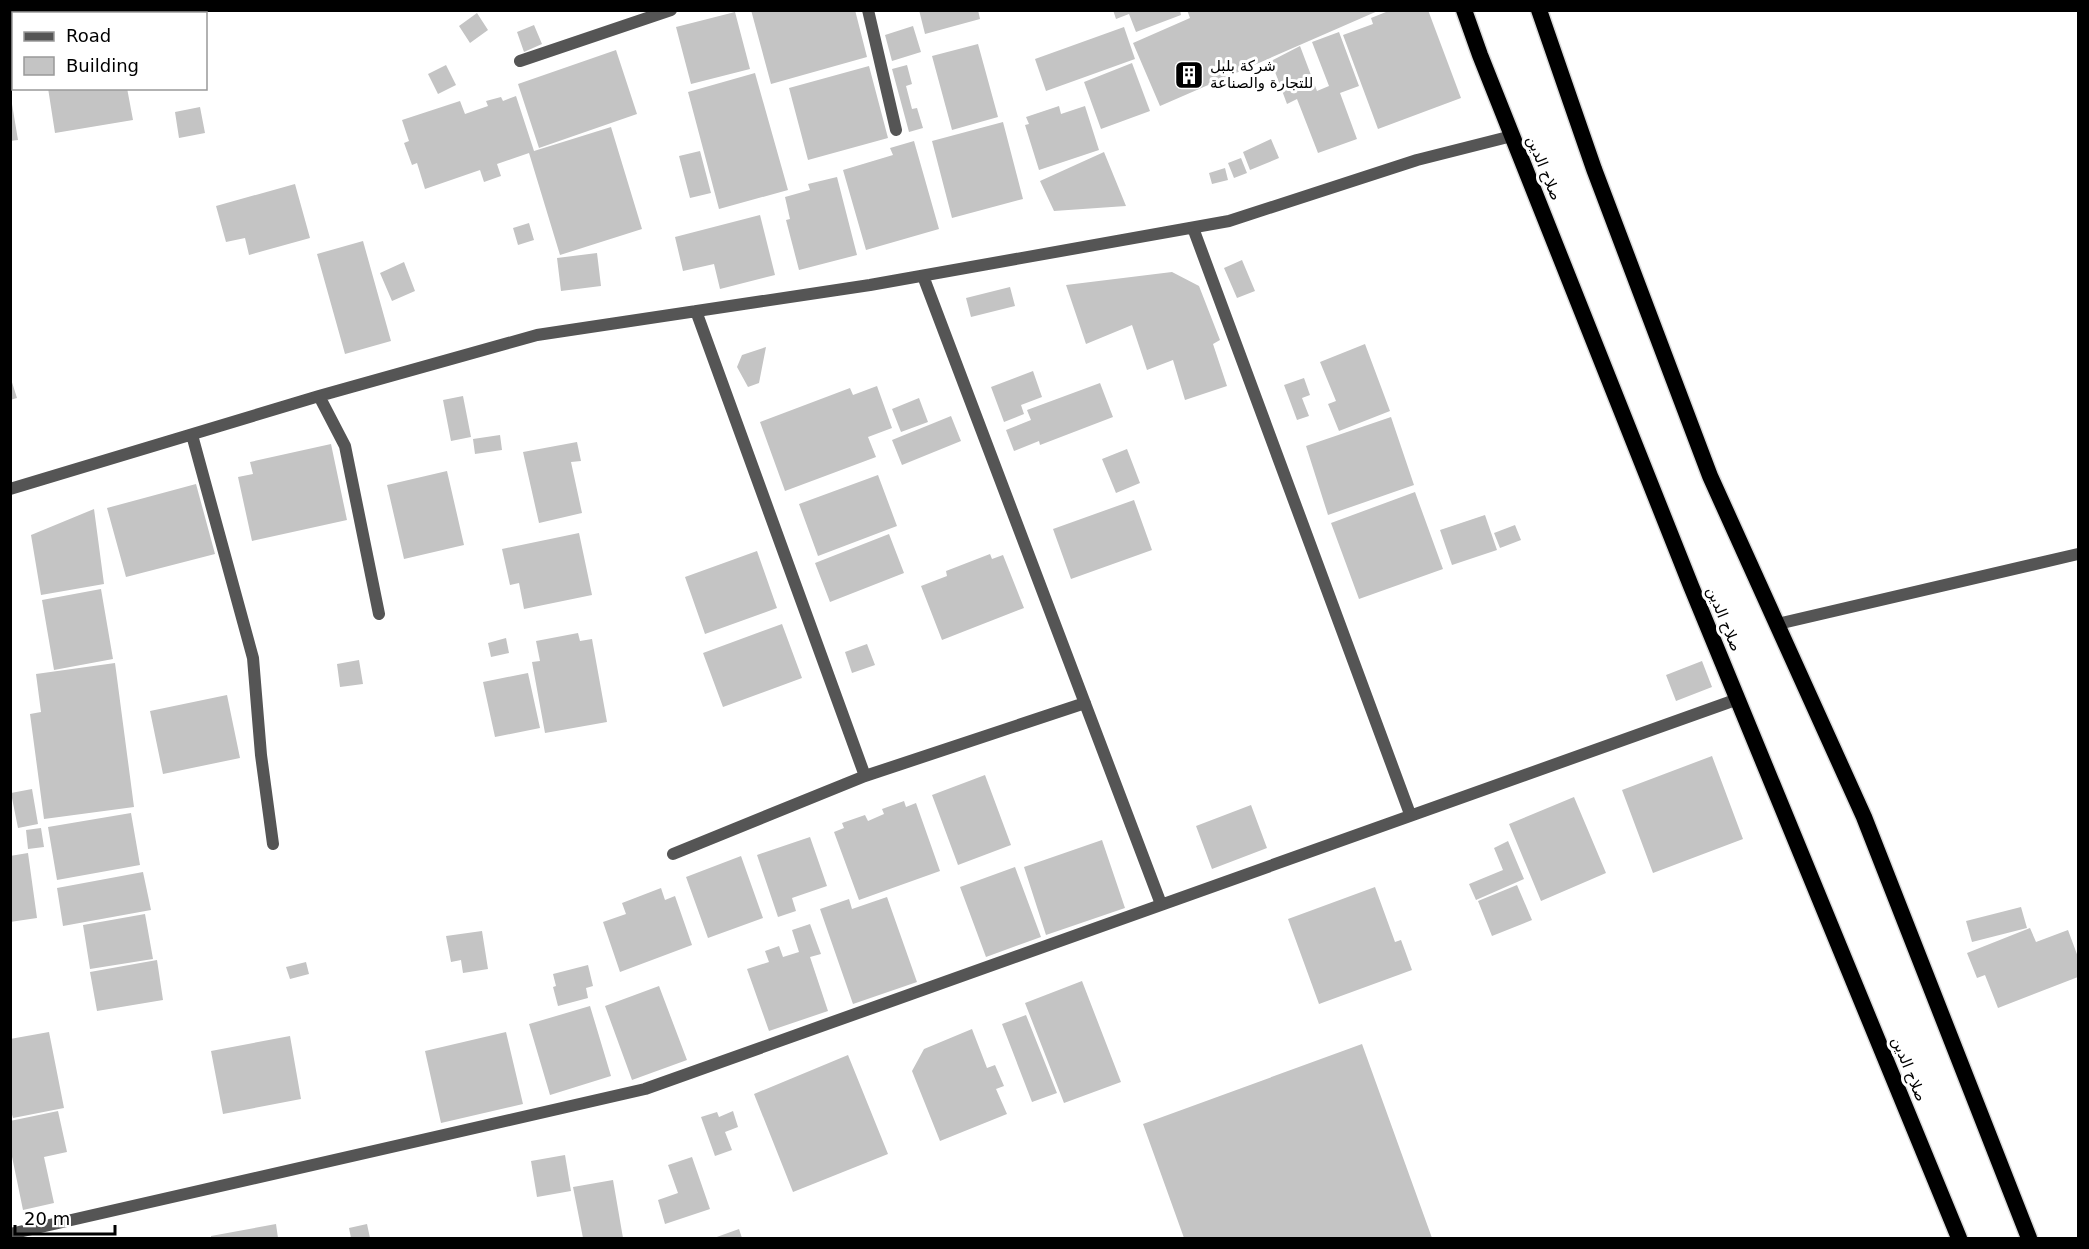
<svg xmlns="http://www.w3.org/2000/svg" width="2089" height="1249" font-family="'DejaVu Sans',Vazirmatn,sans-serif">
	<rect width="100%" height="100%" fill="#fff"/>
	<path fill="#c4c4c4" d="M12 10H112V14H12Z
		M751 10H855L867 57 771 84Z
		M919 10H978L980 19 925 34Z
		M1113 10H1180L1181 15 1136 32 1129 14 1116 19Z
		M1187 10H1380L1160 106 1133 43 1190 18Z
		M1391 10H1428L1461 98 1378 129 1343 35 1373 24 1371 18Z
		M735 12 750 69 691 84 676 27Z
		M477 13 488 30 470 43 459 26Z
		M534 25 542 44 524 52 517 32Z
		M913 26 921 52 892 61 885 35Z
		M1124 27 1135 59 1046 91 1035 59Z
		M1339 32 1359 86 1340 93 1357 139 1318 153 1297 99 1287 104 1271 61 1300 46 1317 91 1329 86 1312 42Z
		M978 44 998 117 952 130 932 56Z
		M616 50 637 114 539 148 518 84Z
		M1132 63 1150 111 1101 129 1084 82Z
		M446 65 456 85 438 94 428 74Z
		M907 65 912 84 906 86 912 109 917 108 923 128 909 132 892 69Z
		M869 66 888 138 808 160 789 88Z
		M755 73 788 190 719 209 688 92Z
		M48 88H127L133 120 55 133Z
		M516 96 534 151 611 127 642 229 560 255 529 153 497 164 501 176 484 182 480 170 425 189 417 163 412 165 404 143 409 141 402 120 460 101 465 114 488 106 486 101 501 97 503 101Z
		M12 104 18 140 10 141V105Z
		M1059 106 1061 114 1085 106 1099 150 1039 170 1025 125 1029 124 1026 117Z
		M200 107 205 133 179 138 175 112Z
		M1003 122 1023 199 952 218 932 141Z
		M1271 139 1279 158 1250 170 1243 152Z
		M914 141 939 229 866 250 843 170 893 155 890 148Z
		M700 151 711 193 690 198 679 156Z
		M1104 152 1126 206 1054 211 1040 181Z
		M1241 158 1247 173 1234 178 1228 163Z
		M1225 168 1228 180 1212 184 1209 173Z
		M837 177 857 255 799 270 786 220 790 219 785 197 810 190 808 184Z
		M295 184 310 238 249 255 245 238 226 242 216 206Z
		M760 215 775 275 720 289 714 264 683 271 675 237Z
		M529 223 534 240 518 245 513 228Z
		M363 241 391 341 345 354 317 254Z
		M597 253 601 286 561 291 557 258Z
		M1242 260 1255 291 1237 298 1224 268Z
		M404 262 415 291 392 301 380 273Z
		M1172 272 1199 286 1220 340 1213 344 1227 386 1185 400 1173 360 1147 370 1132 325 1086 344 1066 285Z
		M1010 287 1015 306 971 317 966 298Z
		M1365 344 1390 411 1339 431 1328 404 1336 401 1320 362Z
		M766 347 759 383 748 387 737 367 742 355Z
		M1033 371 1042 397 1021 405 1024 414 1004 422 991 387Z
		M10 376 17 398 10 400Z
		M1304 378 1310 395 1302 398 1309 416 1297 420 1284 385Z
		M1100 383 1113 417 1040 445 1039 441 1014 451 1006 430 1031 420 1027 410Z
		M877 386 892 428 868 437 876 457 785 491 760 422 850 388 853 395Z
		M463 396 471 437 451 441 443 400Z
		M919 398 928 422 901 432 892 409Z
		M951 416 961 441 902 465 892 440Z
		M1391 417 1414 485 1328 515 1306 446Z
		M500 435 502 450 475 454 473 439Z
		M577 442 581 461 571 462 582 513 539 523 523 452Z
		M331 444 347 520 252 541 238 477 253 474 250 462Z
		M1127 449 1140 483 1116 493 1102 459Z
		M447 471 464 545 404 559 387 485Z
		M878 475 897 526 818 556 799 504Z
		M196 484 215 554 126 577 107 508Z
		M1415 492 1443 569 1359 599 1331 523Z
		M1134 500 1152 550 1071 579 1053 529Z
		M94 509 104 584 41 595 31 535Z
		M1485 515 1497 550 1452 565 1440 530Z
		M1515 525 1521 540 1500 548 1494 533Z
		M579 533 592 595 524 609 519 583 510 585 502 549Z
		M889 534 904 573 830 602 815 563Z
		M757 551 777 608 705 634 685 577Z
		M990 554 992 559 1003 555 1024 608 942 640 921 586 947 576 946 571Z
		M101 589 113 659 54 670 42 600Z
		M782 624 802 678 723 707 703 653Z
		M578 633 580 641 592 639 607 722 545 733 532 662 540 661 536 641Z
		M506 638 509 653 491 657 488 643Z
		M867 644 875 665 852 673 845 652Z
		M359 660 363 684 340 687 337 664Z
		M1702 661 1712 687 1676 701 1666 675Z
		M115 663 134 807 44 819 30 714 41 712 36 674Z
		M528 673 540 728 495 737 483 682Z
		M227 695 240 758 163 774 150 711Z
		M1712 756 1743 839 1653 873 1622 790Z
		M985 775 1011 845 958 865 932 795Z
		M32 789 38 824 18 828 11 793Z
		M1574 797 1606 873 1541 901 1509 824Z
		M904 801 906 807 916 803 940 871 859 900 834 832 844 828 842 823 865 815 868 821 884 814 882 809Z
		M1251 805 1267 848 1212 869 1196 826Z
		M131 813 140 865 57 880 48 827Z
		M41 828 44 847 28 849 26 830Z
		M810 837 827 886 792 898 796 911 778 917 757 855Z
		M1102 840 1125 908 1046 935 1024 867Z
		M1508 841 1524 879 1476 900 1469 884 1503 870 1494 848Z
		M28 853 37 918 10 922V856Z
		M741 856 763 918 708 938 686 877Z
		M1015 867 1041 937 986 957 960 887Z
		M143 872 151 910 63 926 57 888Z
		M1517 885 1532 920 1492 936 1478 901Z
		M1375 887 1395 942 1401 940 1412 970 1319 1004 1288 919Z
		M661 888 665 900 675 896 692 945 620 972 603 922 626 914 622 903Z
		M887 897 917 982 853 1004 820 909 849 899 852 909Z
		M2021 907 2027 928 1972 942 1966 921Z
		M145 914 153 959 90 969 83 925Z
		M810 924 821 954 810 957 828 1011 769 1031 747 969 769 962 765 951 779 946 783 957 799 952 792 930Z
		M2030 928 2036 942 2068 930 2078 957V977L1998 1008 1985 975 1977 978 1967 953Z
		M482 931 488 969 463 973 461 960 451 962 446 936Z
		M157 960 163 1000 97 1011 90 972Z
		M306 962 309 974 290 979 286 967Z
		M588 965 593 986 586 988 588 998 558 1006 553 987 556 986 553 974Z
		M1082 981 1121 1082 1064 1103 1025 1003Z
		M659 986 687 1060 632 1080 605 1006Z
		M590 1006 611 1076 550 1095 529 1024Z
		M1026 1015 1057 1093 1032 1102 1002 1024Z
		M972 1029 987 1068 995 1065 1004 1086 996 1089 1007 1114 940 1141 912 1071 924 1049Z
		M49 1032 64 1108 13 1118 10 1108V1039Z
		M506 1032 523 1104 441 1123 425 1051Z
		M290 1036 301 1099 223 1114 211 1051Z
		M1362 1044 1432 1238H1184L1143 1124Z
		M848 1055 888 1154 793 1192 754 1094Z
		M58 1111 67 1152 44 1157 54 1203 23 1210 10 1147V1121Z
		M733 1111 738 1127 725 1132 732 1150 715 1156 701 1117 717 1112 719 1117Z
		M565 1155 571 1191 537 1197 531 1161Z
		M692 1157 710 1209 665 1224 658 1200 678 1193 668 1165Z
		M613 1180 623 1238H583L573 1187Z
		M276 1224 278 1238H211V1236Z
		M367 1224 370 1238H351L349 1228Z
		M739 1229 742 1238H714Z"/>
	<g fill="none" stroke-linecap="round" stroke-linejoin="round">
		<g stroke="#dbdbdb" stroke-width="19">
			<path id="trunk" d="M1464 10 1480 55 1691 586 1959 1238
				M1539 10 1594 169 1710 476 1864 817 2029 1238"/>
		</g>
		<path stroke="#555" stroke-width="12" d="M868 10 896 130
			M520 61 671 10
			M1193 228 1410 814
			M923 276 1161 904
			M696 311 865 776
			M319 396 345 446 379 614
			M192 435 253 658 261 755 273 844
			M10 489 319 396 537 335 870 285 1229 221 1417 160 1512 136
			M1778 624 2078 554
			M673 854 865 776 1085 703
			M10 1234 645 1089 1738 699"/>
		<use href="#trunk" stroke="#000" stroke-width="16"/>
	</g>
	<defs>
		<g id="building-square" transform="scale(1.5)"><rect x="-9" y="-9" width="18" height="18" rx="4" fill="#000" stroke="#fff"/><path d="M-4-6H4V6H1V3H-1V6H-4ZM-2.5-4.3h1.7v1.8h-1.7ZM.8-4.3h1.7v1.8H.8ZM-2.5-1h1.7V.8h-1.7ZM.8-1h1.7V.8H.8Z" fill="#fff"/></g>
	</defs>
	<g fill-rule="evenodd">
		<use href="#building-square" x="1189" y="75"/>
	</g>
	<g text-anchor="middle" stroke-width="6" stroke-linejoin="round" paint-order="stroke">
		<g font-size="15" fill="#000" stroke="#fff" text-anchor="start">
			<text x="1210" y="71">شركة بلبل<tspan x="1210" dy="17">للتجارة والصناعة</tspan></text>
		</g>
		<g font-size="15" fill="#000" stroke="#fff">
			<text transform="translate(1544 168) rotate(68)" y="5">صلاح الدين</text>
			<text transform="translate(1724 619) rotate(68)" y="5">صلاح الدين</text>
			<text transform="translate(1909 1069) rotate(68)" y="5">صلاح الدين</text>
		</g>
	</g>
	<rect width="2089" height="1249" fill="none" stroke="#000000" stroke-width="24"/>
	<rect x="12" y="12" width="195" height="78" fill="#ffffff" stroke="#999999" stroke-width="1.5"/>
	<rect x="24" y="32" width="30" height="9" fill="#555555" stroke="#999999" stroke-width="1.5"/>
	<text x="66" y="42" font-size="18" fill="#000000">Road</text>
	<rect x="24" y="57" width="30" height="18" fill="#c4c4c4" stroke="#999999" stroke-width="1.5"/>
	<text x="66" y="72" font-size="18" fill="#000000">Building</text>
	<path d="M15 1225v9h100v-9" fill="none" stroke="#000000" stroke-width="3"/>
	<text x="24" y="1225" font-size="18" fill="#000000" stroke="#ffffff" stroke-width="4.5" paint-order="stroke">20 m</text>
</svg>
